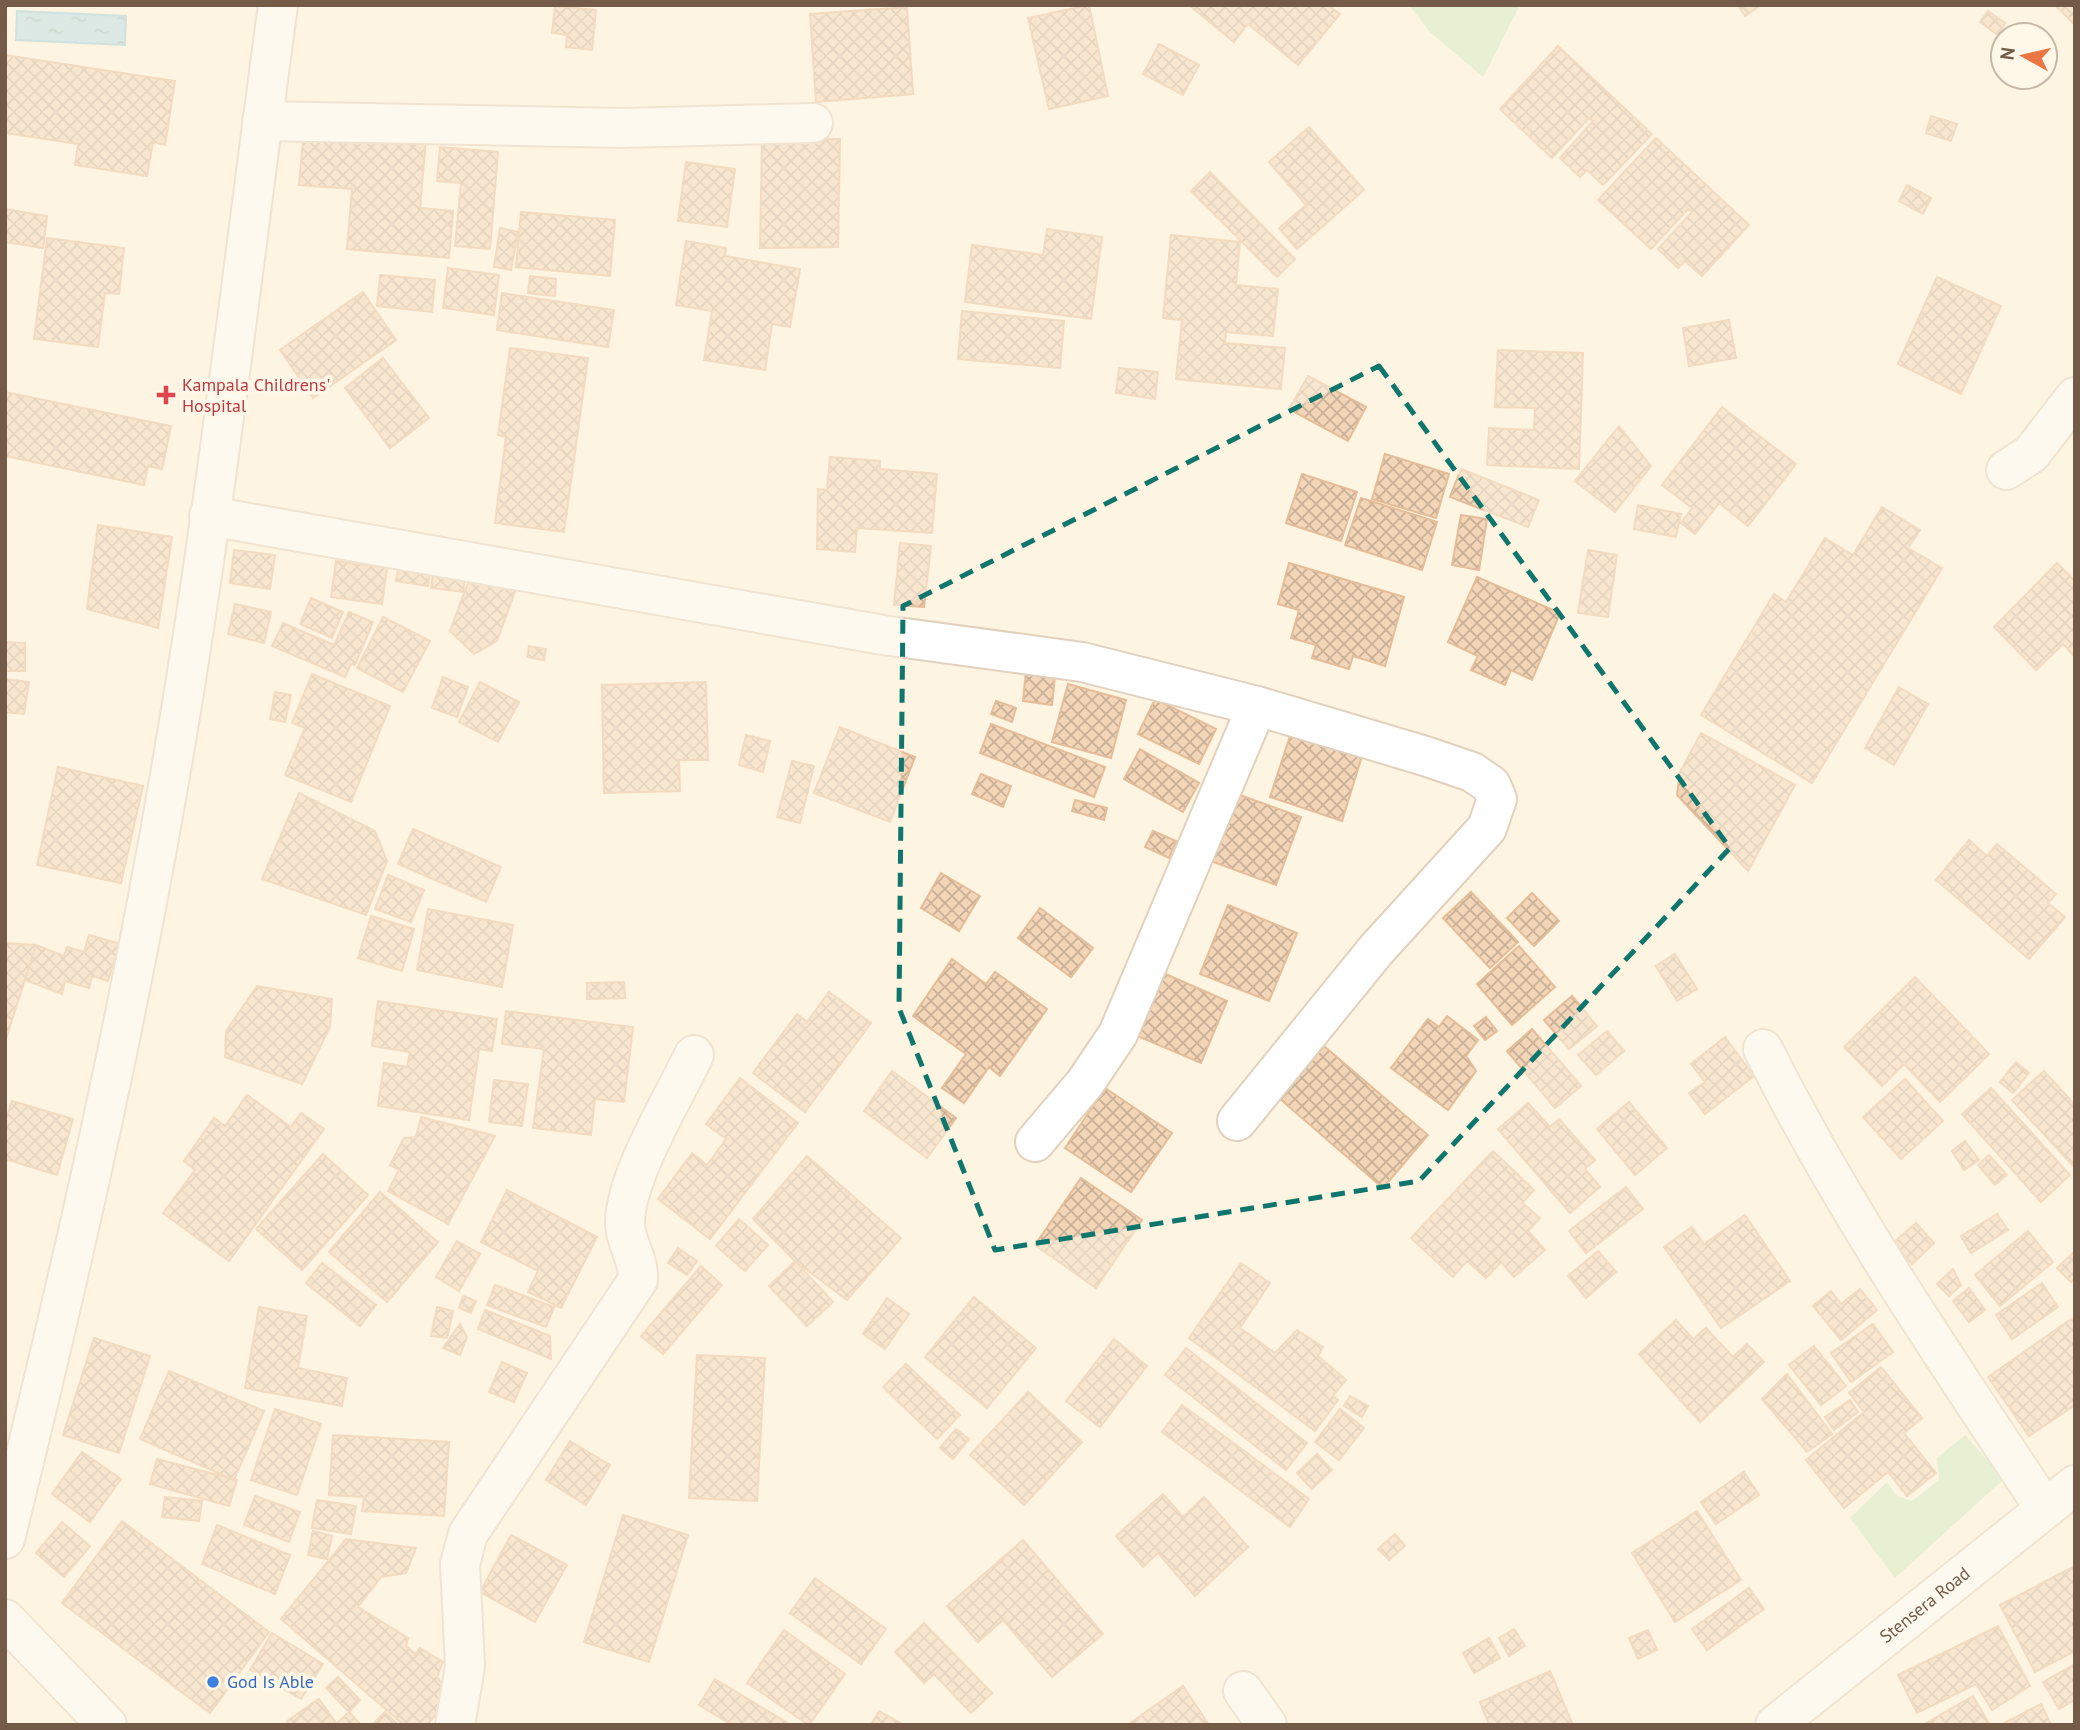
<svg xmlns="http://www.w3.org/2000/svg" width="2080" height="1730" font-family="'PT Sans',sans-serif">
	<defs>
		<pattern id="water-ripples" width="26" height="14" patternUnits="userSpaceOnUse" patternTransform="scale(1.75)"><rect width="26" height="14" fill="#b5dbe6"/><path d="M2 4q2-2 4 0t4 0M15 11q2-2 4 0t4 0" fill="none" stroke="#98b5bc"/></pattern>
		<pattern id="building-cross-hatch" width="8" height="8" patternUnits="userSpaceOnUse" patternTransform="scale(1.75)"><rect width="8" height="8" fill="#f3d5b8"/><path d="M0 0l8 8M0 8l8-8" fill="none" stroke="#c9b097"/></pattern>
	</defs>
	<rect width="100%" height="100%" fill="#fdf4e1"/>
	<path fill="#cdeabf" d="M1409 5H1520L1483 77 1430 32Z
		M1965 1435 2004 1479 1895 1578 1850 1518 1887 1482 1897 1496 1912 1501 1939 1480 1937 1458Z"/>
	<path fill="url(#water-ripples)" stroke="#9bc9d8" stroke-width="2" d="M17 11 126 16 125 45 16 40Z"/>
	<path fill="url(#building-cross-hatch)" stroke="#e5bd98" stroke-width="2" d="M1089 5 1108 96 1049 109 1028 18Z
		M1189 5H1328L1340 14 1298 65 1248 24 1234 42Z
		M1738 5H1761L1745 16Z
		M2055 5H2075V25Z
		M555 6 596 10 592 50 566 47 567 35 552 33Z
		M907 7 913 94 816 102 810 14Z
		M1988 11 2005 23 1998 35 1980 22Z
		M1159 44 1199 65 1183 95 1143 74Z
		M1558 46 1652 134 1603 185 1587 170 1580 177 1560 158 1593 121 1589 118 1552 158 1500 109Z
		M5 55 175 81 165 145 153 142 147 176 75 165 78 144 5 133Z
		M1931 116 1957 124 1951 141 1926 133Z
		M1309 127 1364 190 1297 249 1279 228 1306 205 1269 162Z
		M304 129 426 139 420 208 453 211 449 258 347 249 352 189 299 185Z
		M1656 138 1749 225 1702 276 1685 261 1678 268 1658 249 1692 212 1688 209 1651 249 1598 200Z
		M840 139 838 247 760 248 762 140Z
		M440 147 498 152 490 249 455 246 461 183 437 181Z
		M686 162 735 169 727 227 678 221Z
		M1210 172 1295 259 1277 277 1191 191Z
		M1907 185 1931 198 1923 214 1899 201Z
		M5 209 47 216 43 248 5 242Z
		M521 212 615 220 610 276 516 267Z
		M500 228 518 232 511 270 494 267Z
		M1047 229 1102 237 1091 319 965 302 972 245 1043 255Z
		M1171 235 1240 242 1236 285 1278 289 1273 336 1226 332 1225 343 1285 348 1281 389 1176 379 1182 320 1163 318Z
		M47 238 124 248 119 294 105 293 98 347 34 339Z
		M686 241 726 248 725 256 800 269 790 327 772 324 765 370 704 360 712 311 676 305Z
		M448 268 499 275 494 315 443 308Z
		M380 275 435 280 432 312 377 306Z
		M530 276 556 279 555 296 528 293Z
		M1937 277 2001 306 1961 394 1898 364Z
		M363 292 396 340 313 398 280 350Z
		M502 293 614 310 608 347 497 330Z
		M962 311 1064 321 1060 368 958 359Z
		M1729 320 1736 358 1689 366 1683 328Z
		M510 348 588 358 564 532 495 523 506 437 498 435Z
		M1498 350 1583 353 1579 469 1487 465 1489 428 1534 430 1535 408 1495 407Z
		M383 358 429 418 390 448 345 388Z
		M1119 368 1158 372 1155 399 1116 393Z
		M1308 376 1366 407 1348 441 1289 409Z
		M5 392 171 426 162 469 148 466 144 485 5 456Z
		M1722 407 1796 464 1748 526 1719 503 1695 534 1681 523 1692 508 1662 485Z
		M1619 426 1651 466 1615 512 1575 481Z
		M1385 454 1449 474 1436 518 1372 499Z
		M830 457 880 461V469L937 474 932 533 857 528 855 552 817 549 818 489 827 490Z
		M1461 469 1539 500 1528 527 1450 497Z
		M1302 474 1357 492 1341 541 1286 523Z
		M1361 498 1437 522 1422 570 1345 545Z
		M1638 505 1681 514 1676 537 1634 529Z
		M1882 507 1920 530 1908 548 1942 568 1812 783 1701 715 1774 594 1786 602 1825 538 1853 555Z
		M1461 515 1487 519 1479 570 1452 565Z
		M98 525 172 537 158 628 87 609Z
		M900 543 931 546 924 607 894 605Z
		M234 550 275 555 270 589 230 583Z
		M1588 550 1617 555 1608 617 1578 613Z
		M336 561 387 568 382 604 331 597Z
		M1289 563 1404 597 1385 666 1353 656 1349 669 1312 658 1316 645 1291 638 1299 610 1278 604Z
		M2057 563 2075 581V657L2063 644 2036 670 1994 627Z
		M399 564 430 569 428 586 396 581Z
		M434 567 466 571 463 592 431 588Z
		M473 569 516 589 497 641 474 654 450 631Z
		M1477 577 1560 613 1532 680 1511 670 1505 685 1471 670 1478 656 1448 642Z
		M311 598 343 612 332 638 300 624Z
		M235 604 271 612 264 643 228 634Z
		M349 612 373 622 355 665 351 664 345 677 272 646 283 623 334 645Z
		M383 617 430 641 403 692 357 668Z
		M5 642 25 643V671H5Z
		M529 646 546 649 544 660 527 657Z
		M1026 671 1055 675 1052 705 1023 701Z
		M312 674 390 706 351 802 285 775 305 728 292 723Z
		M443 677 468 687 457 717 432 708Z
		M5 679 29 682 24 714 5 712Z
		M480 682 519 702 498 742 459 722Z
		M706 682 708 760H679L680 791 604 793 602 685Z
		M1068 684 1126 700 1111 758 1052 742Z
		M1899 687 1928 704 1894 765 1865 748Z
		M275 692 291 695 285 722 270 719Z
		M1155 699 1216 729 1199 764 1138 734Z
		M996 701 1016 708 1012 722 991 714Z
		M991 724 1105 767 1094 797 980 753Z
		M840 727 915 757 890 822 814 793Z
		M1291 733 1362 756 1342 821 1270 797Z
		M1701 733 1795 785 1748 871 1677 795 1680 772Z
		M746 735 770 741 763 772 739 765Z
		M1140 749 1199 783 1183 812 1124 779Z
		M792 761 814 766 800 823 777 817Z
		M58 767 143 786 121 883 37 865Z
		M981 774 1011 786 1003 807 972 794Z
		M1229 791 1301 817 1276 885 1205 859Z
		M299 793 375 831 387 861 366 915 262 879Z
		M1075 800 1107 808 1104 820 1072 811Z
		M413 829 501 867 486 902 398 864Z
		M1153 831 1176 841 1169 858 1145 847Z
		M1969 840 1987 856 1997 844 2056 894 2048 903 2065 917 2029 959 1936 880Z
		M941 873 980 896 959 931 921 908Z
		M388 875 424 890 411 922 375 909Z
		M1471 892 1518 942 1490 968 1443 918Z
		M1532 893 1559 921 1534 946 1507 918Z
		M1228 905 1297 933 1269 1001 1200 974Z
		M1040 908 1093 948 1071 977 1018 938Z
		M428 909 513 925 502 987 417 970Z
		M371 916 414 929 402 971 358 958Z
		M89 935 120 944 108 981 92 976 89 988 65 981 62 994 25 980 36 945 64 956 67 947 84 952Z
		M5 943 36 945 5 1042Z
		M1519 946 1555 987 1512 1025 1477 984Z
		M1675 954 1697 989 1677 1001 1656 966Z
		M952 959 986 984 995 972 1047 1009 1000 1076 989 1067 964 1103 942 1088 966 1054 913 1016Z
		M1161 972 1227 1001 1201 1063 1135 1035Z
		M1915 977 1989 1054 1940 1102 1904 1064 1882 1086 1844 1047Z
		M624 982 625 998 587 999V983Z
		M257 986 332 999 330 1027 302 1084 225 1057 226 1031Z
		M829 992 871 1023 805 1112 753 1073 797 1014 807 1022Z
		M1572 996 1597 1026 1569 1049 1544 1020Z
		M378 1001 497 1019 492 1051 479 1049 469 1120 378 1106 384 1063 407 1067 410 1052 372 1046Z
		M506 1011 633 1027 624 1102 595 1099 591 1135 533 1128 544 1049 502 1044Z
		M1447 1016 1478 1040 1466 1056 1476 1071 1448 1110 1391 1068 1428 1019 1439 1027Z
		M1486 1017 1497 1031 1485 1040 1474 1026Z
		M1532 1029 1581 1086 1555 1108 1507 1051Z
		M1607 1031 1624 1051 1596 1075 1578 1055Z
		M1725 1037 1754 1076 1705 1114 1689 1093 1705 1082 1691 1064Z
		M1324 1046 1428 1135 1383 1188 1280 1099Z
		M2016 1062 2029 1073 2013 1093 2000 1082Z
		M892 1071 956 1118 927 1158 864 1111Z
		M2044 1071 2075 1105V1168L2012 1100Z
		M740 1078 798 1123 710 1239 658 1199 692 1153 707 1165 726 1139 706 1124Z
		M1905 1079 1943 1121 1901 1159 1863 1117Z
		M494 1080 528 1084 522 1126 489 1122Z
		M1105 1088 1172 1133 1131 1192 1065 1148Z
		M1991 1088 2070 1175 2041 1202 1962 1114Z
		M247 1095 291 1127 301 1113 324 1129 229 1261 163 1213 195 1170 184 1161 214 1118 225 1126Z
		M12 1101 73 1119 57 1175 5 1159V1122Z
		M1629 1102 1667 1148 1635 1175 1597 1129Z
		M1528 1103 1550 1127 1559 1119 1595 1160 1585 1169 1600 1187 1570 1213 1498 1129Z
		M421 1117 495 1136 448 1224 388 1191 399 1170 390 1165 404 1138 416 1137Z
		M1965 1141 1979 1160 1964 1170 1952 1151Z
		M1493 1151 1534 1190 1522 1203 1540 1218 1528 1231 1545 1250 1514 1277 1501 1262 1486 1278 1467 1261 1453 1277 1411 1238Z
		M323 1154 368 1195 302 1270 256 1229Z
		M1989 1155 2007 1175 1995 1185 1978 1165Z
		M807 1156 901 1238 847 1300 795 1261 753 1219Z
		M1081 1178 1142 1220 1096 1288 1035 1245Z
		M1626 1187 1643 1209 1586 1253 1569 1231Z
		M507 1190 597 1237 561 1308 528 1292 538 1271 481 1242Z
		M380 1192 438 1242 387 1302 329 1252Z
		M1997 1214 2008 1230 1971 1253 1961 1236Z
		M1745 1215 1790 1281 1721 1328 1664 1247 1692 1227 1704 1244Z
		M739 1219 768 1245 745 1271 716 1246Z
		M1916 1223 1934 1243 1912 1264 1893 1243Z
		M2028 1231 2053 1262 2000 1306 1975 1275Z
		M457 1241 480 1254 459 1291 436 1277Z
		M678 1248 697 1261 687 1275 668 1263Z
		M1598 1251 1616 1272 1586 1298 1568 1276Z
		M2075 1251V1278L2071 1282 2057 1268Z
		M795 1261 833 1302 807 1326 769 1286Z
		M322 1263 376 1305 360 1326 306 1283Z
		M1241 1263 1270 1283 1240 1328 1275 1353 1297 1330 1323 1347 1318 1356 1346 1380 1333 1396 1338 1400 1315 1431 1189 1338Z
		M701 1266 722 1285 663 1354 641 1336Z
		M1953 1269 1961 1285 1949 1296 1937 1284Z
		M2042 1283 2058 1307 2012 1339 1996 1315Z
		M495 1285 554 1307 546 1327 487 1305Z
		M1969 1288 1985 1310 1969 1322 1953 1301Z
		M1860 1289 1877 1310 1841 1340 1813 1306 1831 1291 1841 1304Z
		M463 1296 476 1301 471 1313 459 1308Z
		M974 1297 1036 1348 987 1408 925 1357Z
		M887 1298 909 1314 885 1349 863 1334Z
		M259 1307 307 1316 298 1368 347 1378 342 1406 245 1388Z
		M437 1307 453 1311 447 1338 431 1336Z
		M485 1310 550 1336 551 1359 478 1329Z
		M2071 1319 2075 1324V1405L2029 1436 1988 1377Z
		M1676 1320 1693 1339 1706 1328 1733 1357 1747 1344 1764 1362 1700 1422 1639 1354Z
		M460 1324 467 1337 460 1355 443 1348Z
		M1873 1324 1893 1352 1851 1382 1831 1353Z
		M94 1338 150 1356 119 1453 63 1435Z
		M1114 1339 1147 1366 1100 1427 1066 1401Z
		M1814 1346 1846 1386 1821 1405 1789 1365Z
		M1186 1348 1307 1443 1286 1470 1165 1375Z
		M697 1355 765 1358 757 1501 689 1498Z
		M502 1362 527 1373 514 1402 489 1392Z
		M906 1364 960 1415 937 1439 883 1387Z
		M1881 1367 1922 1418 1904 1433 1936 1473 1907 1496 1888 1472 1844 1508 1806 1460 1864 1412 1849 1393Z
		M169 1371 264 1411 234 1480 140 1439Z
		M1787 1374 1832 1434 1807 1452 1762 1399Z
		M1028 1392 1082 1442 1024 1505 970 1455Z
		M1350 1396 1368 1406 1362 1417 1344 1406Z
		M1850 1400 1858 1412 1834 1430 1825 1417Z
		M1182 1405 1309 1499 1290 1527 1162 1432Z
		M275 1409 321 1424 297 1495 251 1480Z
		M1340 1409 1364 1428 1339 1460 1315 1442Z
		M956 1429 969 1439 953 1459 940 1448Z
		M333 1435 449 1442 444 1516 362 1511 364 1497 329 1495Z
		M570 1441 610 1465 586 1505 546 1480Z
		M82 1452 121 1479 90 1522 52 1494Z
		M1317 1454 1332 1470 1312 1489 1297 1473Z
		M157 1459 237 1480 229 1506 150 1484Z
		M1744 1472 1759 1495 1716 1524 1701 1502Z
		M1163 1494 1183 1517 1204 1497 1248 1547 1195 1596 1158 1553 1143 1567 1116 1536Z
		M255 1496 300 1512 289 1542 244 1525Z
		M165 1497 202 1501 199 1521 162 1517Z
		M317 1500 356 1506 351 1534 312 1528Z
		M1697 1511 1741 1580 1675 1622 1632 1553Z
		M623 1515 688 1535 649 1662 584 1642Z
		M122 1521 269 1632 210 1713 62 1603Z
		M62 1522 90 1546 64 1577 36 1553Z
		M217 1525 290 1555 275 1594 202 1564Z
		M313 1531 332 1536 327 1559 308 1555Z
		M1395 1534 1405 1546 1389 1560 1378 1549Z
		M511 1535 567 1565 535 1622 480 1592Z
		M346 1539 416 1548 406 1573 381 1577 358 1607 408 1638 406 1646 415 1654 420 1648 443 1662 437 1677 452 1696 427 1725H404L281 1619Z
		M1023 1540 1103 1634 1052 1677 1003 1620 978 1642 947 1606Z
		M2075 1566V1651L2035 1672 2000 1605Z
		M815 1578 886 1629 861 1664 790 1613Z
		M1749 1588 1764 1609 1707 1650 1692 1629Z
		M924 1623 992 1693 971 1713 934 1674 924 1683 895 1652Z
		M1998 1626 2030 1686 1992 1710 1976 1684 1917 1713 1898 1675Z
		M1514 1629 1525 1646 1509 1656 1499 1638Z
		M784 1630 845 1674 809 1725 747 1683Z
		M1648 1630 1657 1650 1638 1659 1629 1638Z
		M272 1633 323 1664 301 1699 250 1670Z
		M1489 1638 1500 1658 1474 1673 1463 1653Z
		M2075 1664V1700L2059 1709 2043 1682Z
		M1550 1671 1573 1725H1489L1480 1702Z
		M338 1677 360 1700 349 1712 326 1688Z
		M715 1679 786 1722 784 1725H732L699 1705Z
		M1183 1686 1209 1725H1131L1130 1723Z
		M1973 1696 1990 1725H1923Z
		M319 1699 336 1723 289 1725 287 1721Z
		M2041 1704 2051 1725H2002V1724Z
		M879 1711 904 1725H871Z
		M349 1712 361 1725H335Z
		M385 1712 398 1725H372Z"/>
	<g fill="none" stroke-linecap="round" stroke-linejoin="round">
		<g stroke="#e1d1bd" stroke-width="42">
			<g id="minor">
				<path d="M262 121 622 128 813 123"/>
				<path d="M2006 470 2031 454 2075 397"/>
				<path d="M209 516 883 635 1082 662 1257 706 1425 756 1472 772 1491 785 1497 799 1487 828 1376 950 1237 1121"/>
				<path d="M1763 1049C1844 1211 1945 1358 2045 1509"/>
				<path d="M1035 1142 1085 1083 1118 1034 1257 706"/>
				<path d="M5 1539C67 1288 125 1036 169 781 214 524 243 264 278 5"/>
				<path d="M5 1619 107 1725"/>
				<path d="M1243 1691 1267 1725"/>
				<path d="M455 1725 465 1667 460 1564 468 1534 638 1280C639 1258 626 1245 625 1224 624 1179 674 1097 694 1055"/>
				<path id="s1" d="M1775 1725 2075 1485"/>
			</g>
		</g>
		<use href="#minor" stroke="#fff" stroke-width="38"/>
	</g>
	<path d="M0 0H2080V1730H0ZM1379 366 1730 848 1419 1181 995 1250 899 1008 903 606Z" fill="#fdf4e1" fill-opacity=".55" fill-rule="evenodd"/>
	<path fill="none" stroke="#0f766e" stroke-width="5" stroke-dasharray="14 9" stroke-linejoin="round" d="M1379 366 1730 848 1419 1181 995 1250 899 1008 903 606Z"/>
	<path fill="#e0444e" stroke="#fff8e8" stroke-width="2.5" d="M162.5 384.5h7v7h7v7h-7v7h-7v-7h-7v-7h7z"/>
	<circle fill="#3f7fe0" stroke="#fff8e8" stroke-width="2.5" cx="213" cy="1682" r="7"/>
	<g text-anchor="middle" stroke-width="7" stroke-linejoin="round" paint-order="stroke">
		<g font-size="18" fill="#be3a42" stroke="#fff8e8" text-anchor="start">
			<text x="182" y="391">Kampala Childrens'<tspan x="182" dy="21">Hospital</tspan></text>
		</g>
		<g font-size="18" fill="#745b47" stroke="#fff8e8">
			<text dy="6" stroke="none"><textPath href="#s1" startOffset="192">Stensera Road</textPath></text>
		</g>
		<g font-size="18" fill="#366cbe" stroke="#fff8e8" text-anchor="start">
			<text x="227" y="1688">God Is Able</text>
		</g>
	</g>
	<rect width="2080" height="1730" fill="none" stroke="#745b47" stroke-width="14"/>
	<g transform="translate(2024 56) rotate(278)"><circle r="33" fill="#fff8e8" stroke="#c7b9a8" stroke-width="2"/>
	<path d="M0-5L12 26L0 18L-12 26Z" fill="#ea7743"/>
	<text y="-10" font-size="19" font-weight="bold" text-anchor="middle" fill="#745b47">N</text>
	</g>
</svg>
